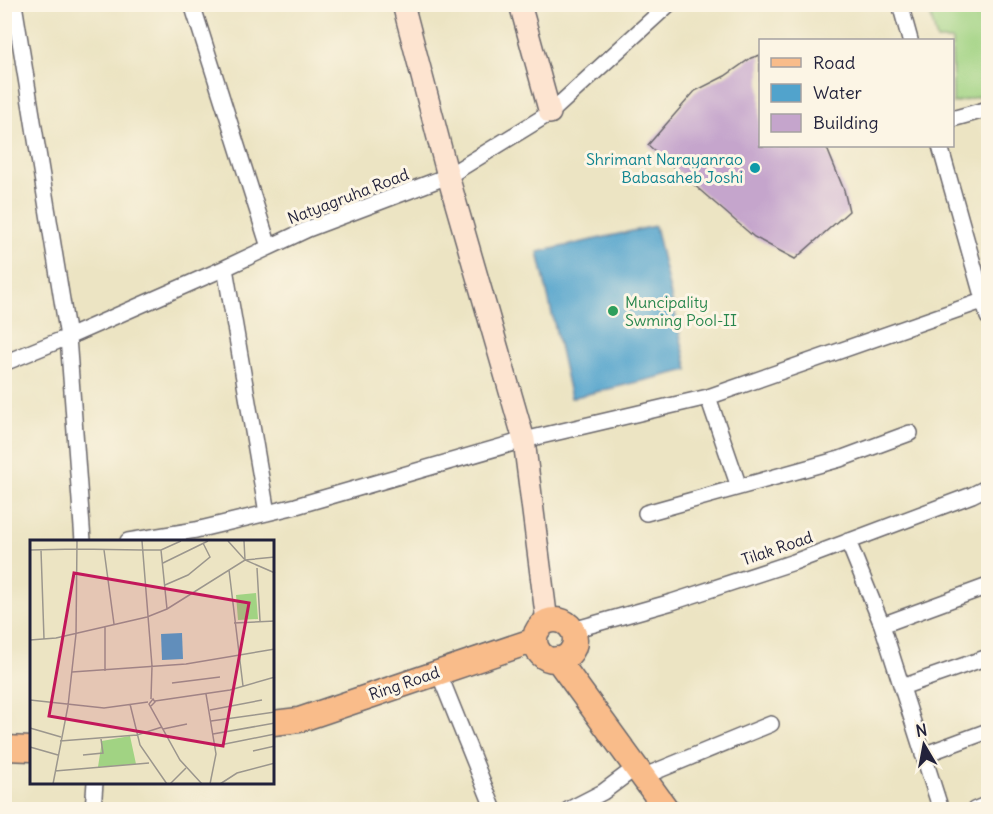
<svg xmlns="http://www.w3.org/2000/svg" width="993" height="814" font-family="Delius,sans-serif">
	<rect width="100%" height="100%" fill="#fcf5e5"/>
	<filter id="ink" filterUnits="userSpaceOnUse"><feTurbulence type="fractalNoise" baseFrequency=".0167" numOctaves="2"/><feDisplacementMap in="SourceGraphic" scale="12" xChannelSelector="R" yChannelSelector="G"/><feConvolveMatrix kernelMatrix="1 2 1 2 8 2 1 2 1" color-interpolation-filters="sRGB"/></filter>
	<filter id="wash" filterUnits="userSpaceOnUse"><feTurbulence type="fractalNoise" baseFrequency=".008" numOctaves="4" result="noise"/><feDisplacementMap in="SourceGraphic" scale="24" xChannelSelector="R" yChannelSelector="G"/><feGaussianBlur stdDeviation="1.35" result="paint"/><feColorMatrix in="noise" values="0 0 0 0 0 0 0 0 0 0 0 0 0 0 0 0 0 1.4 0 .05"/><feComposite in="paint" operator="in"/></filter>
	<g filter="url(#wash)">
		<rect width="100%" height="100%" fill="#ece4c3"/>
		<path fill="#a1d383" stroke="#627a5f" stroke-width="1.5" d="M928 5H988V94L953 103 952 40H937Z"/>
		<path fill="#51a3cc" stroke="#3a6284" stroke-width="1.5" d="M655 226 688 370 571 398 538 252Z"/>
		<g id="blocks">
			<path fill="#c5a5cc" d="M760 55V146H826L844 190 849 211 795 259 754 237 648 145 695 91 725 76 751 58Z"/>
		</g>
	</g>
	<g filter="url(#ink)">
		<use href="#blocks" fill-opacity="0" stroke="#69666b" stroke-width="1.5"/>
		<g fill="none" stroke-linecap="round" stroke-linejoin="round">
			<g stroke="#69666b" stroke-width="18">
				<path id="street" d="M14 4 68 337 83 541
					M192 4 269 247
					M900 4 910 40
					M952 119 988 109
					M940 146 988 317
					M225 268 267 513
					M4 363 68 337 225 268 308 229 448 176 550 113 669 4
					M708 397 739 487
					M646 513 840 459 910 433
					M128 541 196 530 296 506 524 440 708 397 988 299
					M848 541 882 625 941 810
					M882 625 988 586
					M573 630 672 602 794 562 972 495 988 487
					M438 671 494 810
					M902 687 988 657
					M923 755 988 731
					M642 777 771 724
					M93 810 95 782
					M568 810 603 792 635 768
					M974 810 988 804"/>
			</g>
			<g stroke="#69666b" stroke-width="24">
				<path id="secondary" d="M403 4 448 176 524 440 547 622
					M520 4 550 113"/>
			</g>
			<g stroke="#69666b" stroke-width="27">
				<path id="primary" d="M535 640a20 20 0 1 1 40 0a20 20 0 1 1-40 0Z
					M557 659 667 810
					M273 723 299 720 535 640
					M4 748 32 749"/>
			</g>
			<use href="#street" stroke="#fff" stroke-width="15"/>
			<use href="#secondary" stroke="#fde4d0" stroke-width="21"/>
			<use href="#primary" stroke="#f9bc8a" stroke-width="24"/>
		</g>
	</g>
	<circle fill="#0f9aa8" stroke="#fcf5e5" stroke-width="2" cx="755" cy="168" r="6"/>
	<circle fill="#2e9e5b" stroke="#fcf5e5" stroke-width="2" cx="613" cy="311" r="6"/>
	<g text-anchor="middle" stroke-width="6" stroke-linejoin="round" paint-order="stroke">
		<g font-size="16" fill="#0d838f" stroke="#fcf5e5" text-anchor="end">
			<text x="743" y="165">Shrimant Narayanrao<tspan x="743" dy="18">Babasaheb Joshi</tspan></text>
		</g>
		<g font-size="16" fill="#22223b" stroke="#fcf5e5">
			<text transform="translate(348 196) rotate(-21)" y="6">Natyagruha Road</text>
			<text transform="translate(777 548) rotate(-19)" y="6">Tilak Road</text>
			<text transform="translate(404 683) rotate(-19)" y="6">Ring Road</text>
		</g>
		<g font-size="16" fill="#27864d" stroke="#fcf5e5" text-anchor="start">
			<text x="625" y="308">Muncipality<tspan x="625" dy="18">Swming Pool-II</tspan></text>
		</g>
	</g>
	<g transform="translate(30 540)">
		<rect width="244" height="244" fill="#ece4c3"/>
		<path d="M226 53 228 79 208 80 206 55ZM100 196 106 224 68 227 72 201Z" fill="#a1d383"/>
		<path d="M152 93 153 119 132 120 131 94Z" fill="#51a3cc"/>
		<path fill="none" stroke="#9b968d" stroke-width="1.5" d="M112 1 122 126 121 159M198 1 215 20 245 33M214 1 215 20M47 9 112 10M0 10 47 9M11 10 14 99M74 10 84 84M112 10H131L137 69M131 10 151 1M133 23 178 1M227 28 230 81M199 30 213 146M135 45 158 35 180 17 173 3M204 83 245 81M0 100 26 98 117 77 137 69 215 20 245 17M75 131V87M42 132 156 124 245 109M142 143 190 137M176 154 186 214 180 244M0 160 74 168 118 162M125 161 200 150 245 137M100 164 110 205 137 244M121 166 125 162 123 159 119 164 150 220 172 244M180 170 232 160M181 181 245 172M0 188 31 197M133 189 157 184M183 194 245 183M30 201 107 195 132 187M185 206 245 194M0 207 28 215M223 211 245 206M53 215 73 213 71 199M25 231 119 223M23 244 38 166 46 94 47 1M140 244 156 228M190 244 207 233 245 223"/>
		<path fill="#c2185b" fill-opacity="0.15" stroke="#c2185b" stroke-width="3" d="M44 33 219 63 193 206 19 176Z"/>
		<rect width="244" height="244" fill="none" stroke="#22223b" stroke-width="3"/>
	</g>
	<rect width="993" height="814" fill="none" stroke="#fcf5e5" stroke-width="24"/>
	<rect x="759" y="39" width="195" height="108" fill="#fcf5e5" stroke="#a5a1a1" stroke-width="1.5"/>
	<rect x="771" y="58" width="30" height="9" fill="#f9bc8a" stroke="#a5a1a1" stroke-width="1.5"/>
	<text x="813" y="69" font-size="18" fill="#22223b">Road</text>
	<rect x="771" y="84" width="30" height="18" fill="#51a3cc" stroke="#a5a1a1" stroke-width="1.5"/>
	<text x="813" y="99" font-size="18" fill="#22223b">Water</text>
	<rect x="771" y="114" width="30" height="18" fill="#c5a5cc" stroke="#a5a1a1" stroke-width="1.5"/>
	<text x="813" y="129" font-size="18" fill="#22223b">Building</text>
	<g transform="translate(924 745) rotate(350)" stroke="#fcf5e5" stroke-width="4.5" paint-order="stroke">
	<path d="M0-4.5L10 22L0 15L-10 22Z" fill="#22223b"/>
	<text y="-9" font-size="16" font-weight="bold" text-anchor="middle" fill="#22223b">N</text>
	</g>
</svg>
